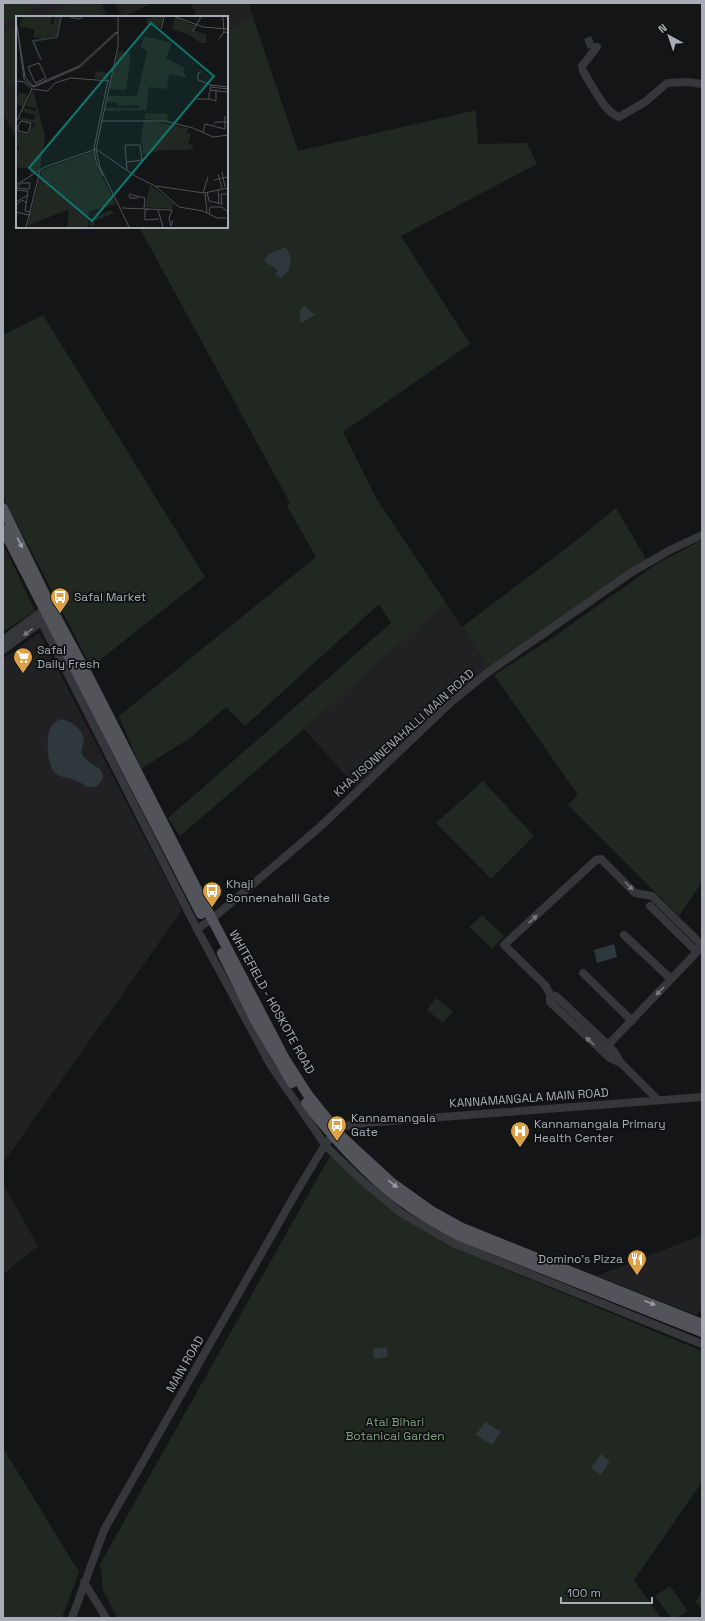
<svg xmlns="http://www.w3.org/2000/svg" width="705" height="1621" font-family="'Space Grotesk',sans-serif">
	<rect width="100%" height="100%" fill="#141516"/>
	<path fill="#212123" d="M44 3H101L108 17H17Z
		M115 3H152L124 17H123Z
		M191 3H249L253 17 227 30V17H197Z
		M17 17V134L15 135 3 114V25Z
		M3 544 10 558 3 562Z
		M446 603 488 668 356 787 304 729Z
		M39 633 182 910 3 1163V659Z
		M3 1183 38 1246 3 1274Z
		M702 1235V1309L697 1315 597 1276Z"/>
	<path fill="#212821" d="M3 3H44L3 25Z
		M72 3H96L104 17H45Z
		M253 17 298 151 476 110 478 144 527 143 537 164 401 236 470 344 343 432 376 498 446 603 304 729 180 836 168 818 391 623 379 604 245 726 226 707 190 738 141 769 119 716 316 557 287 506 290 503 139 227H227V30Z
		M12 28 17 38V83L9 87 3 76V32Z
		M43 315 205 577 91 667 3 496V335Z
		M616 508 646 559 488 668 462 627 568 547Z
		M702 540V882L679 916 568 805 578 795 494 675 555 636 658 563Z
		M10 558 35 611 3 632V562Z
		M483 781 534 836 491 879 436 823Z
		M482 915 504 936 492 949 469 927Z
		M436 998 453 1011 443 1023 427 1010Z
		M330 1156 402 1217 450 1246 702 1351V1482L634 1580 661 1618H117L103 1590 100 1564Z
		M3 1448 79 1572 62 1618H19L18 1617 15 1618H3Z
		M670 1586 688 1611 677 1618H671L655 1596Z
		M702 1589V1610L696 1602Z"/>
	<path fill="#2f383d" d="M591 36 595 46 588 49 584 39Z
		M286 247 291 257 289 270 281 278 275 274 278 270 264 261 269 254Z
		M305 306 315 315 301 323C300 317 297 309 305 306Z
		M61 719C72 721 87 732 83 745 82 749 80 752 83 756 88 765 115 770 97 786 88 790 85 784 77 781 70 777 59 778 54 772 47 764 46 738 50 729 52 724 56 721 61 719Z
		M614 944 617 957 597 963 594 950Z
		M387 1347V1357L374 1359 373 1349Z
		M485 1422 501 1432 492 1445 476 1435Z
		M601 1454 610 1461 601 1475 591 1468Z"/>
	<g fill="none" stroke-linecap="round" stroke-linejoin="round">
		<path stroke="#36373b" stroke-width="8" d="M597 47 582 66 583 71C592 85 604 112 619 117L645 102 667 83 687 82 702 84
			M38 615 197 929 249 1025 271 1066 326 1146 360 1179 401 1213 453 1243 702 1344
			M3 640 41 612
			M3 650 45 619
			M650 906 697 952
			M197 929 212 919 321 826 449 704 487 673 632 572 670 550 702 535
			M624 935 671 979
			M583 973 632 1021
			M556 996 608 1045 615 1053 621 1063 658 1100
			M608 1045 697 952 700 948V943L652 896 635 893 601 859 596 860 504 945 545 985 550 994V1002L610 1058 621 1063
			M84 1582 106 1618
			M72 1618 104 1530 297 1191C306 1177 327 1138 338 1129 346 1124 356 1124 365 1123L702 1097"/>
		<path stroke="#525459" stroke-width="10" d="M3 508 54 613 92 683 212 919 285 1059 308 1095 341 1136 391 1182 433 1212 462 1228 702 1324
			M3 529 201 914
			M222 953 256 1022 292 1083
			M306 1103C330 1134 356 1163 385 1188 407 1207 432 1221 457 1235L702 1332"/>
	</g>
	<defs><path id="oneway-solid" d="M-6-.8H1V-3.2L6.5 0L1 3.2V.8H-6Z"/></defs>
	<g fill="#979ba3">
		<use href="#oneway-solid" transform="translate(20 543) rotate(64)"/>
		<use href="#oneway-solid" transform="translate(393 1184) rotate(38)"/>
		<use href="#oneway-solid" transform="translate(650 1303) rotate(21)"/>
	</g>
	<g fill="#75787e">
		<use href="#oneway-solid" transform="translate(28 632) rotate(143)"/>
		<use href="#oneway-solid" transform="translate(629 886) rotate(45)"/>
		<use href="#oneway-solid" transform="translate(533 919) rotate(-43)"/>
		<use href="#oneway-solid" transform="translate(660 991) rotate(134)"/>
		<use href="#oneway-solid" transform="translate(590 1041) rotate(-138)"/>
	</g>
	<defs>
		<g id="bus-pin" transform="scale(1)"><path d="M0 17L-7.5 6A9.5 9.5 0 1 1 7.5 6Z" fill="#dea044" stroke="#0f1011"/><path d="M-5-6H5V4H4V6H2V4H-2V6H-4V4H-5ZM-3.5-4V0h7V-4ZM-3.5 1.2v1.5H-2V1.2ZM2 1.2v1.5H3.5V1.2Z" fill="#fff"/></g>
		<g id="supermarket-pin" transform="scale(1)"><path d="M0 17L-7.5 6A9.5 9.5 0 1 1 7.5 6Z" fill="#dea044" stroke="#0f1011"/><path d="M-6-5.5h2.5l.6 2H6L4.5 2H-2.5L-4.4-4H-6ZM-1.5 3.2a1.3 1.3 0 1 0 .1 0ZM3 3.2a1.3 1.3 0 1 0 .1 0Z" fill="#fff"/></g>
		<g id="hospital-pin" transform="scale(1)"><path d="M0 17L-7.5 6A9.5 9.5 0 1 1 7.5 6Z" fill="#dea044" stroke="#0f1011"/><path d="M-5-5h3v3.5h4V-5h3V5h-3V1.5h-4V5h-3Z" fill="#fff"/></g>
		<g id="restaurant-pin" transform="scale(1)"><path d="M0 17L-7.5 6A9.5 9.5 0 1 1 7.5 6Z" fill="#dea044" stroke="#0f1011"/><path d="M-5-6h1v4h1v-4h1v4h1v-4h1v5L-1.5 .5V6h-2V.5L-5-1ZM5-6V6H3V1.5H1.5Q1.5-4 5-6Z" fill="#fff"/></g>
	</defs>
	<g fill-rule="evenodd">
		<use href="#bus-pin" x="60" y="597"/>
		<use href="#supermarket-pin" x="23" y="657"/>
		<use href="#bus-pin" x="212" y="891"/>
		<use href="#bus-pin" x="337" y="1125"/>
		<use href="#hospital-pin" x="520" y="1131"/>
		<use href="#restaurant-pin" x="637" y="1259"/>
	</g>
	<g text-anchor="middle" stroke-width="3.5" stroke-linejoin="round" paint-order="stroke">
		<g font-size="12" fill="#a8adb5" stroke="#0f1011" text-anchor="start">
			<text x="74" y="601">Safal Market</text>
			<text x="37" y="654">Safal<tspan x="37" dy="14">Daily Fresh</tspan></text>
			<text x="226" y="888">Khaji<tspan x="226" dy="14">Sonnenahalli Gate</tspan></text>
			<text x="351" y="1122">Kannamangala<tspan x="351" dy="14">Gate</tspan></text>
			<text x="534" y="1128">Kannamangala Primary<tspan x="534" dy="14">Health Center</tspan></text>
			<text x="623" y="1263" text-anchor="end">Domino's Pizza</text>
		</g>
		<g font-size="12" fill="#a8adb5" stroke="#0f1011">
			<text transform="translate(404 733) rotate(-42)" y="4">KHAJISONNENAHALLI MAIN ROAD</text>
			<text transform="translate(272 1002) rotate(61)" y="4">WHITEFIELD - HOSKOTE ROAD</text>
			<text transform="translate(529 1098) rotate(-4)" y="4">KANNAMANGALA MAIN ROAD</text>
			<text transform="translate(185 1364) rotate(-60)" y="4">MAIN ROAD</text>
		</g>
		<g font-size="12" fill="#819e81" stroke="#0f1011">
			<text x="395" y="1426">Atal Bihari<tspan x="395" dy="14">Botanical Garden</tspan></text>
		</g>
	</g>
	<g transform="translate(16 16)">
		<rect width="212" height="212" fill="#141516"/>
		<path d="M7 1H36L34 8 37 9 39 1H44L40 20 29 21V23L17 21 19 14 3 10ZM136 1H147L144 11 130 8 131 2 135 3ZM159 1 180 10 175 14 190 18V27H185L173 19 156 13ZM128 20 156 27 150 42 169 52 167 55 171 62 153 58 151 73 133 71 130 94 88 95 89 92H123V89L102 90V87L90 86 92 80H121L131 35 125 32ZM102 35 115 38 110 74 93 73ZM80 55 94 57 92 64 78 62ZM17 74 29 120 24 153 14 159 15 153 0 151V133L3 134V131L0 130V116L13 118 14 110 19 111V107L3 104V101L18 104 19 99 6 96 8 92 20 95V92L10 90ZM3 76 13 79 8 91 0 88ZM129 97 152 98 151 105 129 103ZM128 104 172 112 171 117 175 118 172 128 178 130 175 134H147L127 139 125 121ZM78 135 82 152 100 188 73 195 72 211H51L53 193 11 210 26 154ZM134 169 158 188 156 193 129 191ZM94 194 99 197 78 205 79 209 73 210 74 204Z" fill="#212821"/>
		<path fill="none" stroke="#2f383d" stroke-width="2" d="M54 1 63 3 66 1M176 16 185 1M25 44 17 25 41 21 45 1"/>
		<path fill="none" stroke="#4f5256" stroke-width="1" d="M102 1V30L80 133 84 151 113 211M160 1 187 11 212 13M207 1 208 16M145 13 148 1M102 16 64 51 18 71 14 69 8 63 1 10 9 61 17 70 63 50 99 17 102 16M203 23 208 16 212 17M23 47 30 62 19 67 12 51ZM185 56 182 57V64L195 69M0 65 8 66 16 73 32 75 39 67 55 62 93 65M195 71 212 73M212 71 195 69 194 74 212 76M181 83H193V77L196 74M193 83 200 85V74M209 100V113M85 105H149L177 112 197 121 212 119M0 106 16 73M197 109 200 106H212M0 110H2L5 105 15 107 12 117 2 115V110M187 116 189 108 209 113M212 128V141M111 146 126 144M111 154 109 129H124L126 144M206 156 209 171M202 158 206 172M87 160 80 145 78 132 92 64M198 164 211 161M6 167H14L13 173 0 172ZM0 169 29 151 80 133 119 160 139 170 163 191 187 195 201 202H210M140 170 188 177 212 172M202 173 203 187M0 174 12 175 9 195 14 196 13 199 0 196M191 176 193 185 206 188M187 177 192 161M189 177 191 197M113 178 129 182 128 192M113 179 114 182H123M0 186 12 179M0 189 7 184 10 187M206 189 205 178H212M106 192 156 194 153 202 155 210 157 204M133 193 129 194V204L143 203M142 194 147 211M193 198 194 191H206L212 196M10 211 24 155"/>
		<path fill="#0f766e" fill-opacity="0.15" stroke="#0f766e" stroke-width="2" d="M135 7 198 60 76 205 13 152Z"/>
		<rect width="212" height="212" fill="none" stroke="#a8adb5" stroke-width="2"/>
	</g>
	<rect width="705" height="1621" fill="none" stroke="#a8adb5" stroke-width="8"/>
	<g transform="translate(669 36) rotate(320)" stroke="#0f1011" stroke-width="3" paint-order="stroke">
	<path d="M0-3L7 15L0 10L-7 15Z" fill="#a8adb5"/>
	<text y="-6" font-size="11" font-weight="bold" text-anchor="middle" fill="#a8adb5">N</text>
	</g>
	<path d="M561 1597v6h91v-6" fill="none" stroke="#a8adb5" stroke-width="2"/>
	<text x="567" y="1597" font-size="12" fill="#a8adb5" stroke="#0f1011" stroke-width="3" paint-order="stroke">100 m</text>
</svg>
